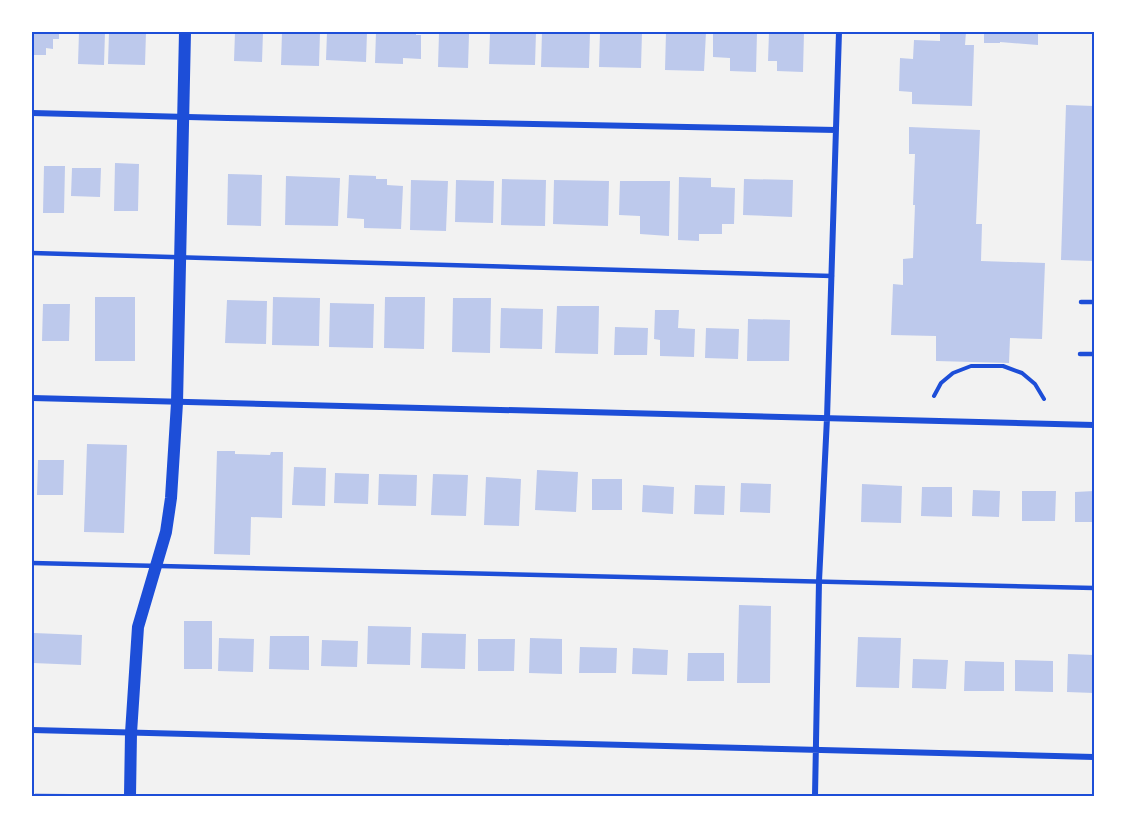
<svg xmlns="http://www.w3.org/2000/svg" width="1126" height="828" font-family="'Open Sans',sans-serif">
	<rect width="100%" height="100%" fill="#f2f2f2"/>
	<path fill="#bdc9ec" d="M32 32H59V39H53V49L46 48V55H32Z
		M79 32H105L104 65 78 64Z
		M109 32H146L145 65 108 64Z
		M235 32H263L262 62 234 61Z
		M282 32H320L319 66 281 65Z
		M327 32H367L366 62 326 60Z
		M376 32H416V35H421V59L403 58V64L375 63Z
		M490 32H536L535 65 489 64Z
		M542 32H590L589 68 541 67Z
		M600 32H642L641 68 599 67Z
		M666 32H706L704 71 665 70Z
		M713 32H757L756 72 730 71V58L713 57Z
		M769 32H804L803 72 777 71V61H768Z
		M940 32H966L965 45H974L972 106 912 104V92L899 91 900 58 913 59 914 40 940 41Z
		M984 32H1038V45L1000 42V43H984Z
		M439 33 469 34 468 68 438 67Z
		M1066 105 1094 106V261L1061 260Z
		M909 127 980 130 976 224H982L981 261 1045 263 1042 339 1010 338 1009 363 936 361V336L891 335 893 284 903 285V259L913 258 915 205H913L915 154H909Z
		M115 163 139 164 138 211H114Z
		M44 166H65L64 213H43Z
		M72 168H101L100 197 71 196Z
		M228 174 262 175 261 226 227 225Z
		M349 175 376 176V179H387V185L403 186 401 229 364 228V219L347 218Z
		M286 176 340 178 338 226 285 225Z
		M679 177 711 178V187L735 188 734 224H722V234H699V241L678 240Z
		M502 179 546 180 545 226 501 225Z
		M744 179 793 180 792 217 743 215Z
		M411 180 448 181 446 231 410 230Z
		M456 180 494 181 493 223 455 222Z
		M554 180 609 181 608 226 553 224Z
		M620 181H670L669 236 640 234V216L619 215Z
		M95 297H135V361H95Z
		M273 297 320 298 319 346 272 345Z
		M385 297H425L424 349 384 348Z
		M453 298H491L490 353 452 352Z
		M227 300 267 301 266 344 225 343Z
		M330 303 374 304 373 348 329 347Z
		M43 304H70L69 341H42Z
		M557 306H599L598 354 555 353Z
		M501 308 543 309 542 349 500 348Z
		M655 310H679L678 328 695 329 694 357 660 356V340L654 339Z
		M748 319 790 320 789 361H747Z
		M615 327 648 328 647 355H614Z
		M706 328 739 329 738 359 705 358Z
		M87 444 127 445 124 533 84 532Z
		M217 451H235V454L270 455 271 452H283L282 518 251 517 250 555 214 554Z
		M38 460H64L63 495H37Z
		M294 467 326 468 325 506 292 505Z
		M537 470 578 472 576 512 535 510Z
		M335 473 369 474 368 504 334 503Z
		M379 474 417 475 416 506 378 505Z
		M433 474 468 475 466 516 431 515Z
		M486 477 521 479 519 526 484 525Z
		M592 479H622V510H592Z
		M741 483 771 484 770 513 740 512Z
		M862 484 902 486 901 523 861 522Z
		M643 485 674 487 673 514 642 512Z
		M695 485 725 486 724 515 694 514Z
		M922 487H952V517L921 516Z
		M973 490 1000 491 999 517 972 516Z
		M1022 491H1056L1055 521H1022Z
		M1094 491V522H1075V492Z
		M739 605 771 606 770 683H737Z
		M184 621H212V669H184Z
		M368 626 411 627 410 665 367 664Z
		M34 633 82 635 81 665 33 663Z
		M422 633 466 634 465 669 421 668Z
		M270 636H309V670L269 669Z
		M858 637 901 638 899 688 856 687Z
		M219 638 254 639 253 672 218 671Z
		M530 638 562 639V674L529 673Z
		M478 639H515L514 671H478Z
		M322 640 358 641 357 667 321 666Z
		M580 647 617 648 616 673H579Z
		M633 648 668 650 667 675 632 674Z
		M688 653H724V681H687Z
		M1068 654 1094 655V693L1067 692Z
		M913 659 948 660 946 689 912 688Z
		M1015 660 1053 661V692L1015 691Z
		M965 661 1004 662V691H964Z
		M35 793 71 794V796H35Z"/>
	<g fill="none" stroke-linecap="round" stroke-linejoin="round">
		<path stroke="#1d4ed8" stroke-width="4" d="M934 396 941 383 953 373 971 366H1003L1022 373 1035 384 1044 399"/>
		<path stroke="#1d4ed8" stroke-width="4.5" d="M32 253 832 276
			M1081 302H1094
			M1080 354H1094
			M32 563 1094 588"/>
		<path stroke="#1d4ed8" stroke-width="6" d="M32 113 227 118 836 130
			M32 398 1094 425
			M32 730 1094 757
			M815 796 819 581 827 418 839 32"/>
		<path stroke="#1d4ed8" stroke-width="12" d="M130 796 131 733 138 627 166 532 171 498 177 403 185 32"/>
	</g>
	<rect width="1126" height="828" fill="none" stroke="#ffffff" stroke-width="66"/>
	<rect x="33" y="33" width="1060" height="762" fill="none" stroke="#1d4ed8" stroke-width="2"/>
</svg>
